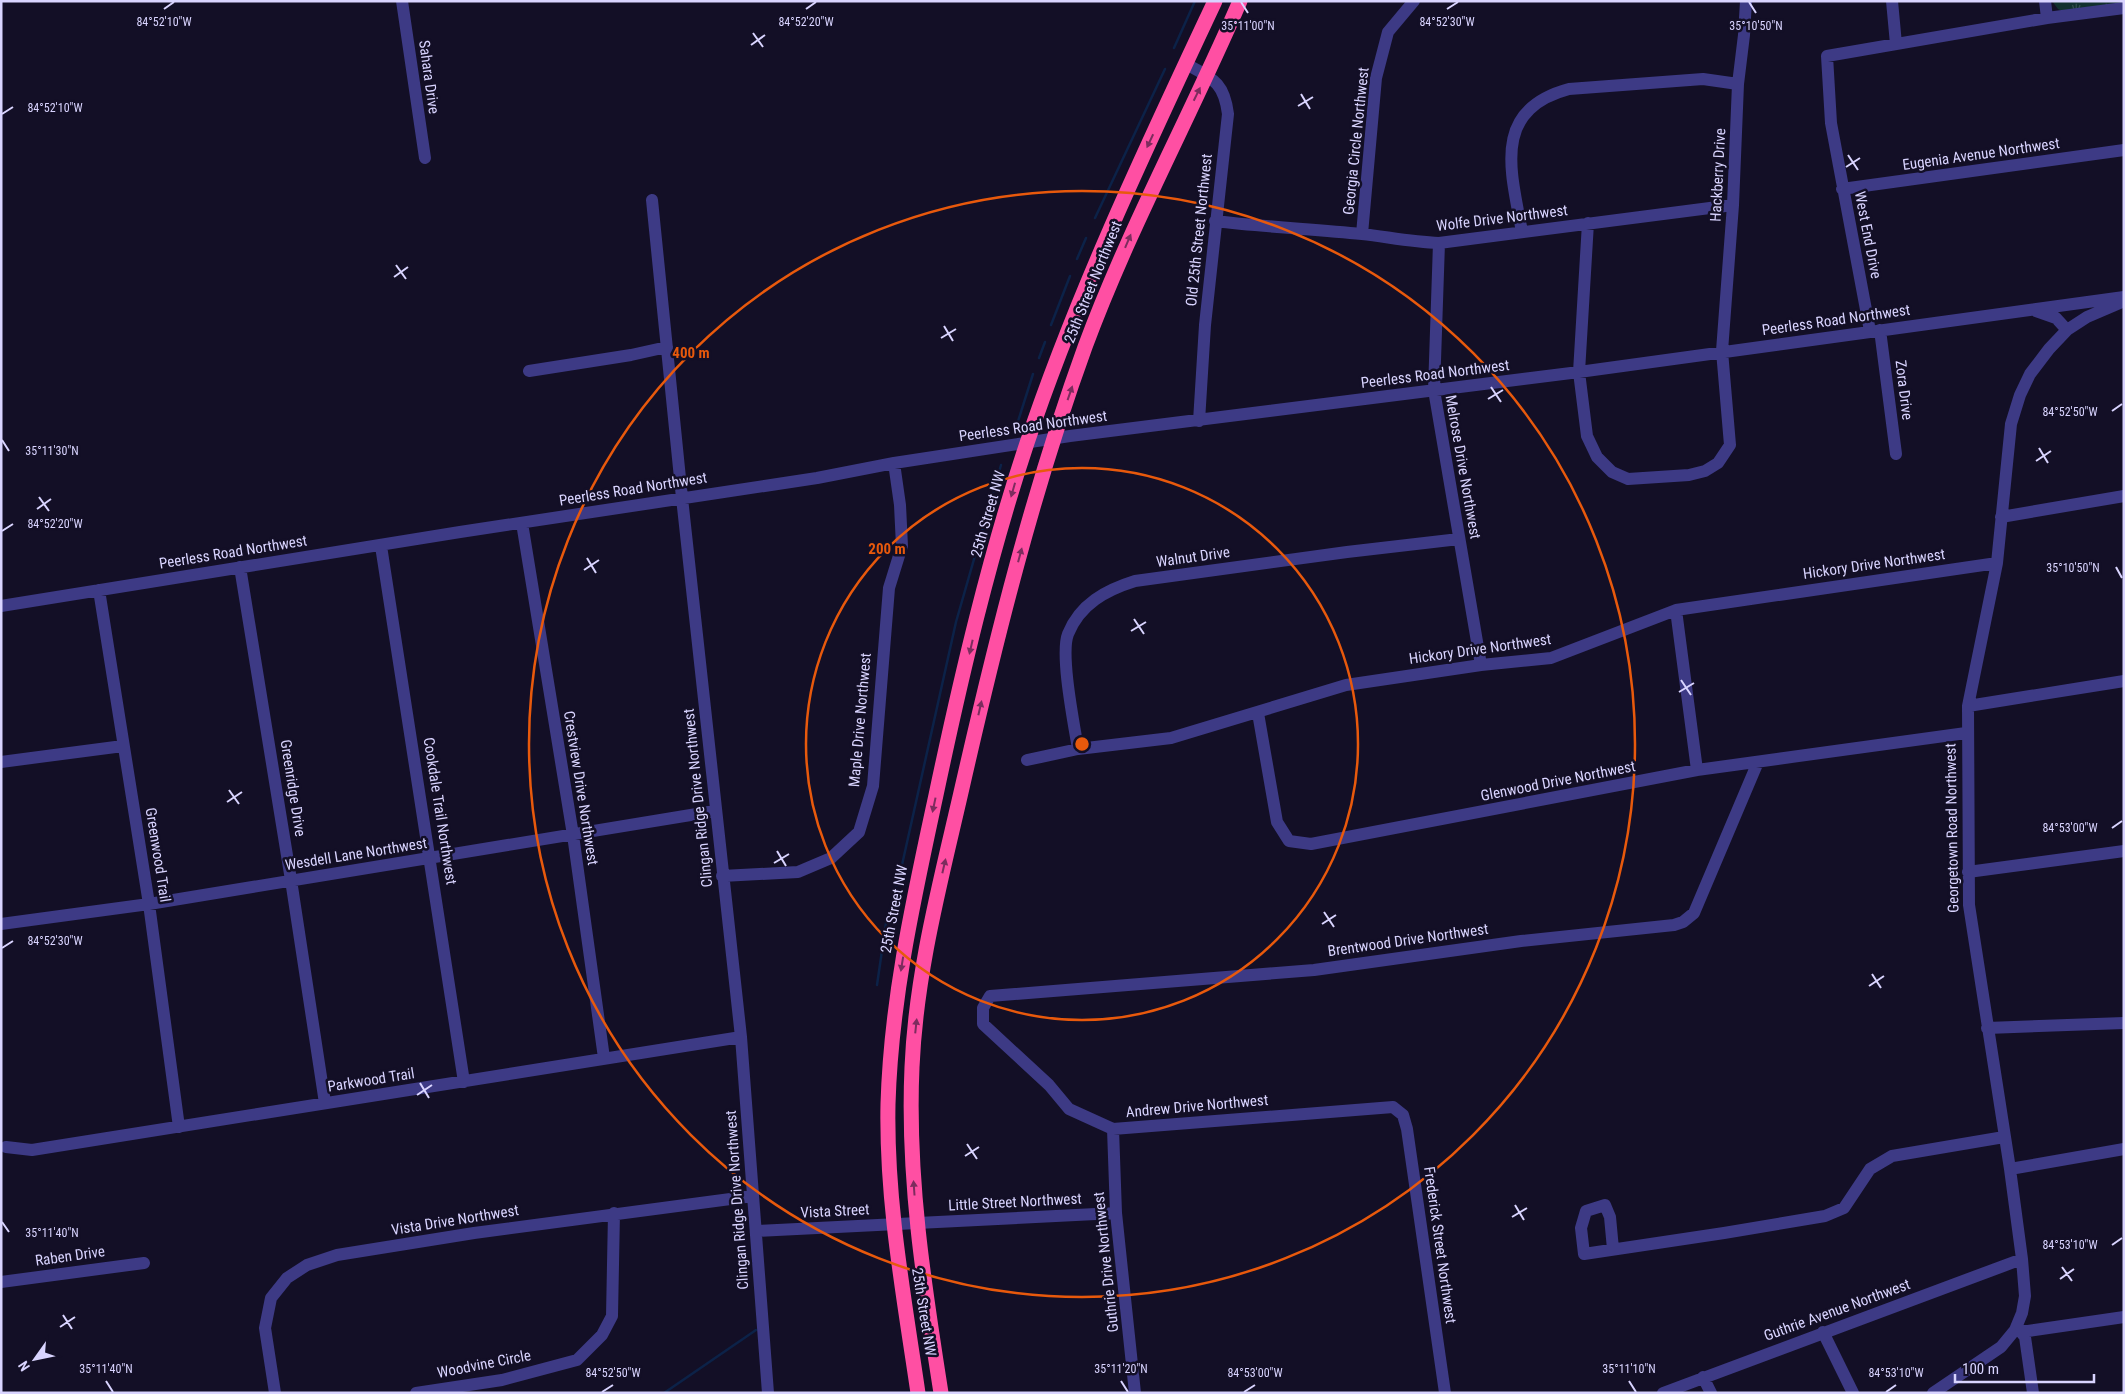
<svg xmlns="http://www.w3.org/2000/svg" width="2125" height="1394" font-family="'Roboto Condensed',sans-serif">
	<defs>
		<pattern id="grass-tufts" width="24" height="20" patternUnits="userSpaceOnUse" patternTransform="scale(1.25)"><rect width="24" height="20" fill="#12302f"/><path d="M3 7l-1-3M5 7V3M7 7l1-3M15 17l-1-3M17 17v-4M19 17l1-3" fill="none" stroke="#344d4e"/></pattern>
	</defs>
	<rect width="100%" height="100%" fill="#130f26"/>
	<path fill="url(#grass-tufts)" d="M2052 1H2124V3L2062 11 2058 9Z"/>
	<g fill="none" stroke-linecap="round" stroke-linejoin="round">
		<path stroke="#0c2248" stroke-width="2.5" d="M1174 48 1195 1
			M1095 218 1165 69
			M1077 259 1086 238
			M1051 325 1070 276
			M1039 358 1045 342
			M1014 434 1033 374
			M877 985 886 923 900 874 956 622 1001 465
			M664 1393 756 1330"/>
		<path stroke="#3d3a85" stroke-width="12" d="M402 1 425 158
			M1892 1 1896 44
			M2045 1 2047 18
			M1186 64C1213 79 1224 82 1228 114L1205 325 1199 421
			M1842 189 2124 150
			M652 200 682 498 741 1037 768 1393
			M1215 221C1264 227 1313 229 1362 234 1388 237 1412 242 1439 243L1733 205
			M1588 223 1579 372 1587 436 1597 457 1612 472 1628 479 1689 475 1705 471 1718 463 1730 445 1722 351 1733 205 1738 84 1744 35 1746 1
			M1522 232C1511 171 1491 110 1569 89L1703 79 1738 84
			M1362 234 1376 78 1388 32 1414 1
			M1439 243 1434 390 1481 665
			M2036 311 2056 318 2067 330
			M1880 330 1896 454
			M1870 331 1831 123 1827 56 2047 18 2124 8
			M529 371 631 355 667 347
			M2001 517 2124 496
			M522 523 573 835 604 1058
			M381 546 464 1082
			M240 567 291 880 325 1103
			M99 590 149 904 179 1127
			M1 606 460 532 817 478 894 463 1070 436 1579 372 2124 297
			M1676 610 1697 770
			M1968 706 2124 681
			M1258 713 1277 822 1289 841 1311 844 1697 770 1966 733
			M1078 749C1074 724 1060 654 1068 634 1080 604 1106 590 1135 581L1347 552 1459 539
			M1027 760 1078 749 1171 738 1346 685 1481 665 1551 658 1676 610 1997 563
			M1 762 123 746
			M1968 872 2124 851
			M722 876 798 872 831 858 859 832 873 786 889 588 902 546 900 505 894 463
			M1 924 149 904 715 811
			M1987 1028 2124 1023
			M1113 1129 1116 1213 1135 1393
			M6 1147 32 1150 741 1037
			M2010 1169 2124 1149
			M756 1231 1116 1213
			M1613 1249 1610 1217 1605 1205 1586 1211 1581 1228 1584 1254 1724 1233 1825 1216 1844 1208 1870 1169 1892 1156 2004 1137
			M1 1282 144 1263
			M2015 1330 2028 1331 2124 1317
			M1823 1332 1853 1393
			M2021 1332 2025 1337 2033 1393
			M1703 1377 1711 1393
			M275 1393 265 1328 271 1298 287 1278 307 1265 337 1255 474 1233 753 1196
			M416 1393 502 1380 577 1360 602 1335 612 1316 614 1213
			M1445 1393 1407 1129 1403 1115 1393 1107 1113 1129 1069 1109 1049 1085 983 1024V1008L990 996 1314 970 1521 941 1674 925 1683 922 1694 913 1758 762
			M1663 1393 2022 1259
			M1933 1393 2001 1347 2015 1330 2022 1313 2025 1296 2022 1259 2010 1169 1969 905 1968 706 1997 563 2011 424 2020 395 2030 374 2049 349 2067 330 2087 317 2122 302"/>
		<path stroke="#ff4fa3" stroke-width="15" d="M918 1393C904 1297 886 1201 888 1104 891 999 914 897 936 795 961 677 989 557 1027 443 1078 291 1147 146 1215 1
			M941 1393C924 1285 907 1177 912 1067 916 972 941 880 962 788 996 639 1033 490 1085 347 1129 228 1190 117 1240 1"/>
	</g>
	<defs><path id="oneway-solid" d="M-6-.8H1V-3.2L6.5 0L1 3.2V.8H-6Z" transform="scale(1.25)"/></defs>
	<g fill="#7d2c5e">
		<use href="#oneway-solid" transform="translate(1197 94) rotate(-64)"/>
		<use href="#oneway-solid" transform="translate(1150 141) rotate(115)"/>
		<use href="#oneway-solid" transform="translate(1128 241) rotate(-67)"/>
		<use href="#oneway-solid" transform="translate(1070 393) rotate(-71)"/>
		<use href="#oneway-solid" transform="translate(1013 490) rotate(106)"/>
		<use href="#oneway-solid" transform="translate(1020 555) rotate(-75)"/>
		<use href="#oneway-solid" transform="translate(971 647) rotate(103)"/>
		<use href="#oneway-solid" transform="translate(980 708) rotate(-77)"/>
		<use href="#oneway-solid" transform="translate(934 805) rotate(102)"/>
		<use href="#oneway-solid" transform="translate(944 866) rotate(-77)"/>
		<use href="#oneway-solid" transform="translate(902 964) rotate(99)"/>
		<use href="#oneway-solid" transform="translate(916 1026) rotate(-84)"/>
		<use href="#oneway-solid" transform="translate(914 1188) rotate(-94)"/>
	</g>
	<path fill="none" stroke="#d9d4ff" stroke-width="2" d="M1241 2 1248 13M1749 2 1756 13M164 9 174 2M806 9 816 2M1447 9 1458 2M753 33 763 47M751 45 765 35M1301 94 1310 109M1298 106 1313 97M2 114 13 107M1848 155 1858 170M1846 167 1860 158M396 265 406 279M394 277 408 267M944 326 953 341M941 338 956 329M1491 387 1501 402M1488 399 1503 390M2112 411 2122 404M2 440 9 451M2039 448 2048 463M2036 461 2051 451M39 497 49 511M37 509 51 499M2 531 13 524M587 558 596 573M2116 567 2122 578M584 570 599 560M1134 619 1144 634M1131 631 1146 622M1681 680 1691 695M1679 692 1694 683M229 790 239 804M227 802 242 792M2112 828 2122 821M777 851 786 866M774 863 789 854M1324 912 1334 927M1322 924 1336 915M2 948 13 941M1872 974 1881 988M1869 986 1884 976M420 1083 429 1098M417 1095 432 1085M967 1144 977 1159M965 1156 979 1147M1515 1205 1524 1220M1512 1217 1527 1208M2 1222 9 1232M2112 1245 2122 1238M2062 1267 2072 1281M2060 1279 2074 1269M63 1315 72 1329M60 1327 75 1317M106 1381 113 1392M1121 1381 1128 1392M1629 1381 1636 1392M602 1392 613 1385M1244 1392 1255 1385M1886 1392 1896 1385"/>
	<g fill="none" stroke="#e8590c" stroke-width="2.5">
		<circle cx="1082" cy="744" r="276"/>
		<circle cx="1082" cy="744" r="553"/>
	</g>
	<g text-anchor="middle" stroke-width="5" stroke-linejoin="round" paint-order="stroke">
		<g font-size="15" fill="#d9d4ff" stroke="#130f26">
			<text transform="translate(429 77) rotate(82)" y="5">Sahara Drive</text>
			<text transform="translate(1356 141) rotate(-84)" y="5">Georgia Circle Northwest</text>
			<text transform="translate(1981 154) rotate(-8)" y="5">Eugenia Avenue Northwest</text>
			<text transform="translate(1718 175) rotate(-87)" y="5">Hackberry Drive</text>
			<text transform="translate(1502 218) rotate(-7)" y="5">Wolfe Drive Northwest</text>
			<text transform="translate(1199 230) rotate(-84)" y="5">Old 25th Street Northwest</text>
			<text transform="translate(1868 235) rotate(79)" y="5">West End Drive</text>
			<text transform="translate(1093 282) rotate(-68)" y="5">25th Street Northwest</text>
			<text transform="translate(1836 320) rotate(-8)" y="5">Peerless Road Northwest</text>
			<text transform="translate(1435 374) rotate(-7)" y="5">Peerless Road Northwest</text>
			<text transform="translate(1904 390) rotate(83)" y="5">Zora Drive</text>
			<text transform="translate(1033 426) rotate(-8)" y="5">Peerless Road Northwest</text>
			<text transform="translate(1463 467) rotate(80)" y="5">Melrose Drive Northwest</text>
			<text transform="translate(633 489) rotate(-9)" y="5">Peerless Road Northwest</text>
			<text transform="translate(988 514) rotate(-74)" y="5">25th Street NW</text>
			<text transform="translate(233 552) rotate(-9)" y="5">Peerless Road Northwest</text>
			<text transform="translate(1193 557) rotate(-8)" y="5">Walnut Drive</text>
			<text transform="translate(1874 564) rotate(-8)" y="5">Hickory Drive Northwest</text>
			<text transform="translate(1480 649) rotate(-8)" y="5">Hickory Drive Northwest</text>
			<text transform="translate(860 720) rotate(-85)" y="5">Maple Drive Northwest</text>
			<text transform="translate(1558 781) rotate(-11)" y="5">Glenwood Drive Northwest</text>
			<text transform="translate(293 788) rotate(81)" y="5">Greenridge Drive</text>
			<text transform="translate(581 788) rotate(81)" y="5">Crestview Drive Northwest</text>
			<text transform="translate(698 798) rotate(-96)" y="5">Clingan Ridge Drive Northwest</text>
			<text transform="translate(440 811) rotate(81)" y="5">Cookdale Trail Northwest</text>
			<text transform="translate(1952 828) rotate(-91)" y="5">Georgetown Road Northwest</text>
			<text transform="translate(356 854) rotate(-9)" y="5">Wesdell Lane Northwest</text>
			<text transform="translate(158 855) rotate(81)" y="5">Greenwood Trail</text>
			<text transform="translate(894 909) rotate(-79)" y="5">25th Street NW</text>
			<text transform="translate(1408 940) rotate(-8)" y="5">Brentwood Drive Northwest</text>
			<text transform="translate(371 1080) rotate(-9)" y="5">Parkwood Trail</text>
			<text transform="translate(1197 1106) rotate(-5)" y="5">Andrew Drive Northwest</text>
			<text transform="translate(737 1200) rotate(-94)" y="5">Clingan Ridge Drive Northwest</text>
			<text transform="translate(1015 1202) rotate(-3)" y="5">Little Street Northwest</text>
			<text transform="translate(835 1211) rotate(-3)" y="5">Vista Street</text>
			<text transform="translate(455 1220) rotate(-9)" y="5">Vista Drive Northwest</text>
			<text transform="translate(1440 1245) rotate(82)" y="5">Frederick Street Northwest</text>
			<text transform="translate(70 1256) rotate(-8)" y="5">Raben Drive</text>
			<text transform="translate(1106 1262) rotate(-96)" y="5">Guthrie Drive Northwest</text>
			<text transform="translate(1837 1310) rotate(-20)" y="5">Guthrie Avenue Northwest</text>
			<text transform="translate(924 1312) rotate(81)" y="5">25th Street NW</text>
			<text transform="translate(484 1364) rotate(-11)" y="5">Woodvine Circle</text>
		</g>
	</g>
	<g font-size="12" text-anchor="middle" fill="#d9d4ff" stroke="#130f26" stroke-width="5" stroke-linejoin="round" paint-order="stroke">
		<text x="164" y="26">84°52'10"W</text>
		<text x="806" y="26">84°52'20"W</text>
		<text x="1447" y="26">84°52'30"W</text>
		<text x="1248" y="30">35°11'00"N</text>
		<text x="1756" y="30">35°10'50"N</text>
		<text x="55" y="112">84°52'10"W</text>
		<text x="2070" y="416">84°52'50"W</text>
		<text x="52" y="455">35°11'30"N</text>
		<text x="55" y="528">84°52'20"W</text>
		<text x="2073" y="572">35°10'50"N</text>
		<text x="2070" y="832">84°53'00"W</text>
		<text x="55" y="945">84°52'30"W</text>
		<text x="52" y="1237">35°11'40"N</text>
		<text x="2070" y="1249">84°53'10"W</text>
		<text x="106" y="1373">35°11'40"N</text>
		<text x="1121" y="1373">35°11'20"N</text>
		<text x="1629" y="1373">35°11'10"N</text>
		<text x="613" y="1377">84°52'50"W</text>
		<text x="1255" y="1377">84°53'00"W</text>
		<text x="1896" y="1377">84°53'10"W</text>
	</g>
	<circle cx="1082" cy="744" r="8" fill="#e8590c" stroke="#130f26" stroke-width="2.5"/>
	<g font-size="15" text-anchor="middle" font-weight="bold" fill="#e8590c" stroke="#130f26" stroke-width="5" stroke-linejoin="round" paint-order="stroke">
		<text x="691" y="358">400 m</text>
		<text x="887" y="554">200 m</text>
	</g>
	<rect width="2125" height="1394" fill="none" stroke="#d9d4ff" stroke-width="5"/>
	<g transform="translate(35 1359) rotate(237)" stroke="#130f26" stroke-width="4" paint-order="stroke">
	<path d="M0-4L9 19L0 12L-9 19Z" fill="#d9d4ff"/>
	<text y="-8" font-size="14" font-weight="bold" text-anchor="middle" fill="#d9d4ff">N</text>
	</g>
	<path d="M1955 1374v8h139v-8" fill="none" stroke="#d9d4ff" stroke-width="2.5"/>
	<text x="1962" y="1374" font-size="15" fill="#d9d4ff" stroke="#130f26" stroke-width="4" paint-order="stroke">100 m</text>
</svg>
